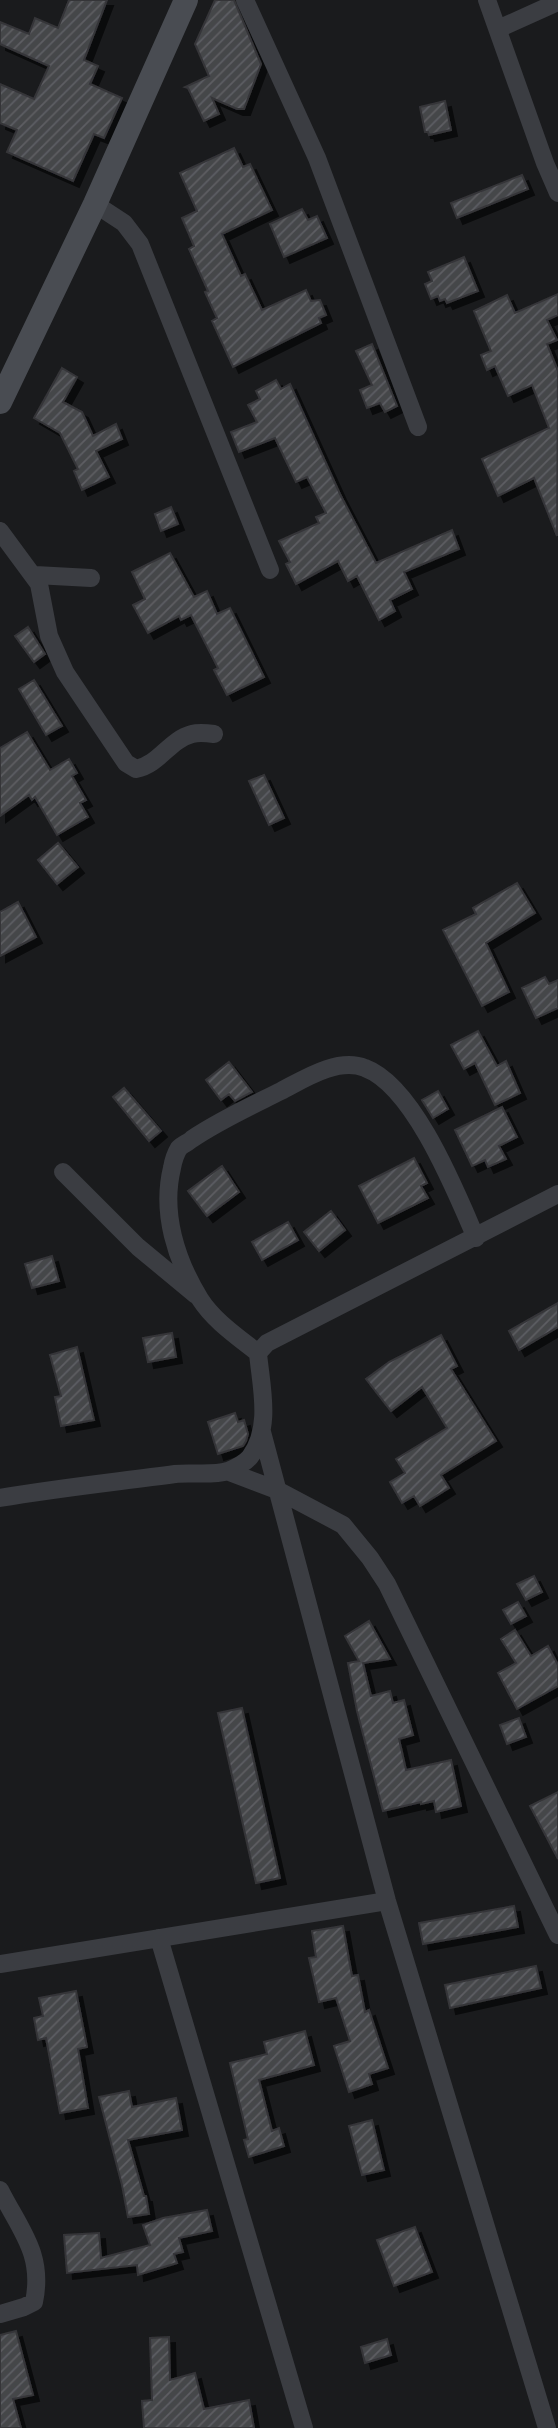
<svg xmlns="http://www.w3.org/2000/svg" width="558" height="2428" font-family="'Titillium Web',sans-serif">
	<defs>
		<pattern id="building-hatch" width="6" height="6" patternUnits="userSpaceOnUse" patternTransform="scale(1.75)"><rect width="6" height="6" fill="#45464a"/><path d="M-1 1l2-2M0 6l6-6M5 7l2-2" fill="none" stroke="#5d5e62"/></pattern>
		<filter id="shadow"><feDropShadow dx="6" dy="6" stdDeviation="0" flood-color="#0009"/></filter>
	</defs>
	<rect width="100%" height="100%" fill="#1a1b1d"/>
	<path fill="url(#building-hatch)" stroke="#353539" stroke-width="2" filter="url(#shadow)" d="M69 0H107L84 60 98 66 90 84 122 98 104 138 94 134 73 181 7 152 17 130 0 123V84L34 99 49 66 0 44V22L29 34 35 18 58 28Z
		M215 0H234L261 64 244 109H237L212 98 219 114 204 121 188 88 185 87 209 76 195 44Z
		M445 101 451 130 429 135 428 132H425L420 107Z
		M234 148 243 167 250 164 272 210 222 234 241 276 245 274 262 310 306 290 311 301 320 300 326 315 319 318 321 323 233 367 212 321 217 318 205 292 208 291 189 249 194 246 182 218 197 211 180 173Z
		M522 175 528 189 457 218 451 203Z
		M302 209 308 220 317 216 327 238 284 257 270 224Z
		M464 257 478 291 447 303 445 299 440 301 438 296 431 299 425 284 432 281 428 272Z
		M558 294V315L547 320 557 340 547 344 558 371 557 536 534 478 498 496 482 459 549 428 532 385 508 396 495 366 487 370 481 355 491 351 474 311 507 295 515 313Z
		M372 344 397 406 385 412 380 403 367 408 360 390 372 385 356 351Z
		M62 368 77 377 63 402 82 412 93 436 116 424 122 439 96 451 109 477 82 490 74 471 78 469 60 433 34 418Z
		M276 380 281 389 290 384 340 494 376 563 452 530 459 549 404 572 412 589 390 600 395 611 379 620 357 576 348 581 338 561 296 584 286 564 290 562 279 541 319 523 316 517 326 513 307 477 296 482 275 438 239 452 231 432 257 422 248 405 260 399 256 391Z
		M171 507 178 524 161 531 155 514Z
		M170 553 194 597 207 591 217 614 230 608 264 677 227 695 214 670 218 668 191 615 181 620 179 616 148 633 133 605 145 599 132 572Z
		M28 627 45 654 34 662 15 636Z
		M34 680 62 726 46 735 19 689Z
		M27 732 50 770 69 759 77 773 72 776 86 800 80 803 88 817 57 835 35 797 32 800 29 795 0 816V748Z
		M264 775 284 818 269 825 249 781Z
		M58 843 78 867 57 884 38 860Z
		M517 883 535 913 486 943 509 992 482 1006 443 930 476 914 473 908Z
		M18 902 36 937 0 956V912Z
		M545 977 549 984 558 980V1008L536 1018 522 988Z
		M478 1031 497 1066 506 1061 520 1093 495 1105 475 1063 464 1069 451 1045Z
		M229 1062 252 1092 235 1101 229 1094 221 1100 206 1080Z
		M124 1088 161 1131 149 1141 113 1097Z
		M438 1091 448 1109 433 1118 422 1100Z
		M502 1107 517 1137 499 1146 506 1159 488 1167 485 1160 472 1166 455 1130Z
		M414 1158 427 1183 421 1186 428 1198 378 1223 359 1186Z
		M222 1166 239 1192 207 1216 188 1191Z
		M331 1211 345 1230 319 1251 304 1232Z
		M288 1222 298 1240 262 1260 252 1242Z
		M52 1256 59 1281 32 1288 25 1264Z
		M558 1303V1327L519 1350 509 1331Z
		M172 1333 176 1357 148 1362 143 1338Z
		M441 1335 457 1366 451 1369 496 1441 441 1475 449 1488 420 1506 414 1496 402 1503 390 1482 405 1473 396 1459 447 1428 422 1387 391 1411 366 1379 389 1362Z
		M77 1347 94 1420 61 1426 55 1397 61 1396 50 1355Z
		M235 1413 238 1422 244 1420 248 1434 246 1441 243 1446 218 1454 208 1422Z
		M534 1576 542 1592 526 1600 517 1584Z
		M518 1602 526 1616 511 1624 503 1610Z
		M369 1621 390 1659 363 1663 371 1696 390 1691 393 1703 404 1700 413 1735 399 1739 406 1770 451 1760 461 1806 436 1812 434 1801 421 1804V1802L383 1811 357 1711 348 1663 359 1661 345 1636Z
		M515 1630 531 1656 548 1646 558 1665V1686L517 1709 498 1673 516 1663 501 1639Z
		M242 1708 280 1878 256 1883 218 1713Z
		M519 1718 526 1737 507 1744 500 1725Z
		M558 1792V1859L530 1806Z
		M514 1906 518 1927 423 1944 419 1923Z
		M343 1926 352 1976 358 1975 365 2012 369 2010 388 2068 369 2074 372 2084 349 2092 334 2046 350 2041 336 1998 319 2002 309 1958 316 1957 312 1931Z
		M536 1966 541 1988 450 2008 445 1985Z
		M76 1991 87 2047 78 2049 88 2108 60 2113 46 2038 38 2040 34 2018 43 2016 39 1998Z
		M305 2031 314 2065 259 2080 272 2131 279 2128 284 2146 249 2157 244 2140 248 2139 230 2063 267 2054 264 2042Z
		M129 2091 132 2107 176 2098 182 2130 128 2140 144 2196H146L149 2214 128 2217 122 2185 99 2097Z
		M372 2120 384 2170 362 2175 349 2126Z
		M207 2210 212 2231 179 2238 183 2252 174 2254 177 2263 138 2275 137 2265 67 2273 64 2235 99 2233 101 2258 150 2245 143 2225 163 2218Z
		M415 2227 432 2272 394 2286 377 2240Z
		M16 2331 33 2395 13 2399 21 2428H0V2335Z
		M169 2337 170 2380 195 2373 204 2409 249 2400 254 2428H144L142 2401 152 2400 150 2338Z
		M387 2339 391 2355 365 2363 361 2347Z"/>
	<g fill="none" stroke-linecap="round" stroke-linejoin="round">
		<path stroke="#3b3d42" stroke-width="18" d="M245 0 317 158 418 427
			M487 0 545 163 558 193
			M498 29 558 2
			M95 204 124 223 140 244 270 570
			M0 531 39 584 49 636 65 672 126 763 136 769C160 764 169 740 192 734 199 732 207 733 214 734
			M35 575 91 578
			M63 1172 138 1247 196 1295
			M258 1353C238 1337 214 1321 200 1299 176 1260 161 1213 172 1168 173 1162 176 1153 179 1148 182 1145 189 1142 192 1139 220 1120 251 1106 281 1091 304 1079 338 1057 365 1068 414 1086 456 1192 476 1238
			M262 1432 387 1901 547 2428
			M227 1471 277 1490 343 1525 370 1558 387 1584 558 1935
			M0 1498C58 1488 116 1482 175 1474 192 1472 211 1476 228 1471 235 1468 245 1463 250 1457 272 1427 261 1387 258 1353L267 1343 558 1194
			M159 1938 304 2428
			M0 1964 387 1901
			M0 2190C20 2230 44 2254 34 2302L24 2307 0 2314"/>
		<path stroke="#494c52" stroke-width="24" d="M0 402 95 204 186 0"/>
	</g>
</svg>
